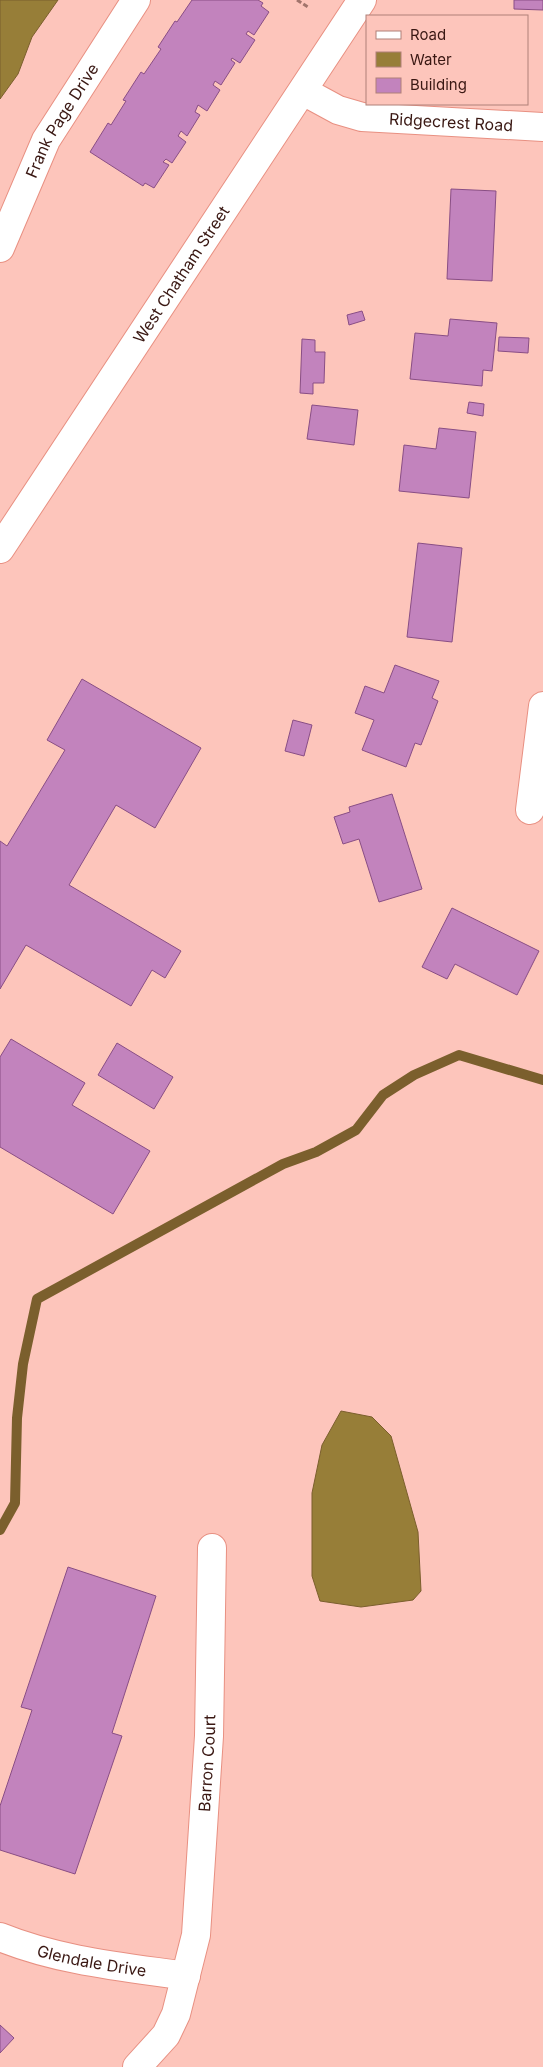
<svg xmlns="http://www.w3.org/2000/svg" width="543" height="2067" font-family="Inter,sans-serif">
	<rect width="100%" height="100%" fill="#fdc5bb"/>
	<path fill="#977e38" stroke="#7b5f2d" d="M0 0H58L32 37 18 74 0 99Z
		M341 1411 372 1417 391 1436 418 1532 421 1591 413 1600 361 1607 320 1601 312 1576V1493L322 1445Z"/>
	<g fill="none" stroke-linecap="round" stroke-linejoin="round">
		<path stroke="#7b5f2d" stroke-width="10" d="M0 1530 15 1503 17 1418 23 1364 37 1299 283 1164 316 1152 356 1130 383 1095 414 1075 459 1055 543 1080"/>
	</g>
	<path fill="#c283bd" stroke="#894e85" d="M192 0H258L263 3 261 6 269 12 254 35 248 31 246 34 255 40 240 63 232 58 231 60 235 63 221 85 215 81 213 85 220 90 207 111 198 105 195 112 200 115 187 136 181 131 178 136 186 142 172 163 166 159 163 162 169 165 154 188 145 183 143 186 90 152 108 123 111 125 126 101 123 100 141 72 144 74 161 49 158 47 175 21 177 22Z
		M514 0H543V10L514 9Z
		M451 189 496 191 492 281 447 279Z
		M362 311 365 320 349 325 347 315Z
		M450 319 497 323 492 371 483 370 482 386 410 379 415 333 448 336Z
		M499 337 529 338 528 353 498 351Z
		M302 339 315 340V352H325L324 383H313V394L300 393Z
		M469 402 484 404 483 416 467 413Z
		M312 405 358 410 354 445 307 439Z
		M439 428 476 432 469 498 399 491 404 445 436 449Z
		M418 543 462 548 452 642 407 637Z
		M395 665 439 681 432 698 438 701 421 745 415 743 406 767 362 750 374 720 355 713 365 686 384 693Z
		M82 679 201 748 155 828 116 805 69 885 181 951 165 978 152 970 131 1006 26 945 0 989V841L7 846 65 750 47 740Z
		M293 720 312 725 304 756 285 751Z
		M392 794 422 889 379 902 359 839 343 844 334 817 350 812 349 807Z
		M452 908 539 951 517 995 455 964 447 979 422 967Z
		M11 1039 85 1083 72 1105 150 1151 113 1214 0 1147V1057Z
		M117 1043 173 1077 154 1109 98 1075Z
		M68 1567 156 1596 112 1733 122 1736 75 1874 0 1850V1806L32 1710 21 1707Z
		M0 2025 14 2038 0 2053Z"/>
	<g fill="none" stroke-linecap="round" stroke-linejoin="round">
		<g stroke="#e89082" stroke-width="30">
			<g id="minor">
				<path id="s1" d="M303 91 338 110 362 117 543 127"/>
				<path id="s2" d="M0 248 46 140 136 0"/>
				<path d="M530 810 543 706"/>
				<path id="s3" d="M0 1937C59 1961 124 1967 186 1976"/>
				<path id="s4" d="M137 2067 166 2035 176 2014 196 1935 209 1736 212 1548"/>
			</g>
		</g>
		<g stroke="#e89082" stroke-width="30">
			<g id="secondary">
				<path id="s5" d="M0 549 362 0"/>
			</g>
		</g>
		<path stroke="#a1746c" stroke-width="3" stroke-dasharray="5 2.5" stroke-linecap="butt" d="M297 0 308 7"/>
		<use href="#minor" stroke="#fff" stroke-width="28"/>
		<use href="#secondary" stroke="#fff" stroke-width="28"/>
	</g>
	<g text-anchor="middle" stroke-width="5" stroke-linejoin="round" paint-order="stroke">
		<g font-size="16" fill="#3a1813" stroke="#fdc5bb">
			<text dy="6" stroke="none"><textPath href="#s2" startOffset="142">Frank Page Drive</textPath></text>
			<text dy="6" stroke="none"><textPath href="#s1" startOffset="154">Ridgecrest Road</textPath></text>
			<text dy="6" stroke="none"><textPath href="#s5" startOffset="329">West Chatham Street</textPath></text>
			<text dy="6" stroke="none"><textPath href="#s4" startOffset="320">Barron Court</textPath></text>
			<text dy="6" stroke="none"><textPath href="#s3" startOffset="95">Glendale Drive</textPath></text>
		</g>
	</g>
	<rect x="366" y="15" width="162" height="90" fill="#fdc5bb" stroke="#af8078"/>
	<rect x="376" y="31" width="25" height="8" fill="#ffffff" stroke="#af8078"/>
	<text x="410" y="40" font-size="15" fill="#3a1813">Road</text>
	<rect x="376" y="52" width="25" height="15" fill="#977e38" stroke="#af8078"/>
	<text x="410" y="65" font-size="15" fill="#3a1813">Water</text>
	<rect x="376" y="78" width="25" height="15" fill="#c283bd" stroke="#af8078"/>
	<text x="410" y="90" font-size="15" fill="#3a1813">Building</text>
</svg>
